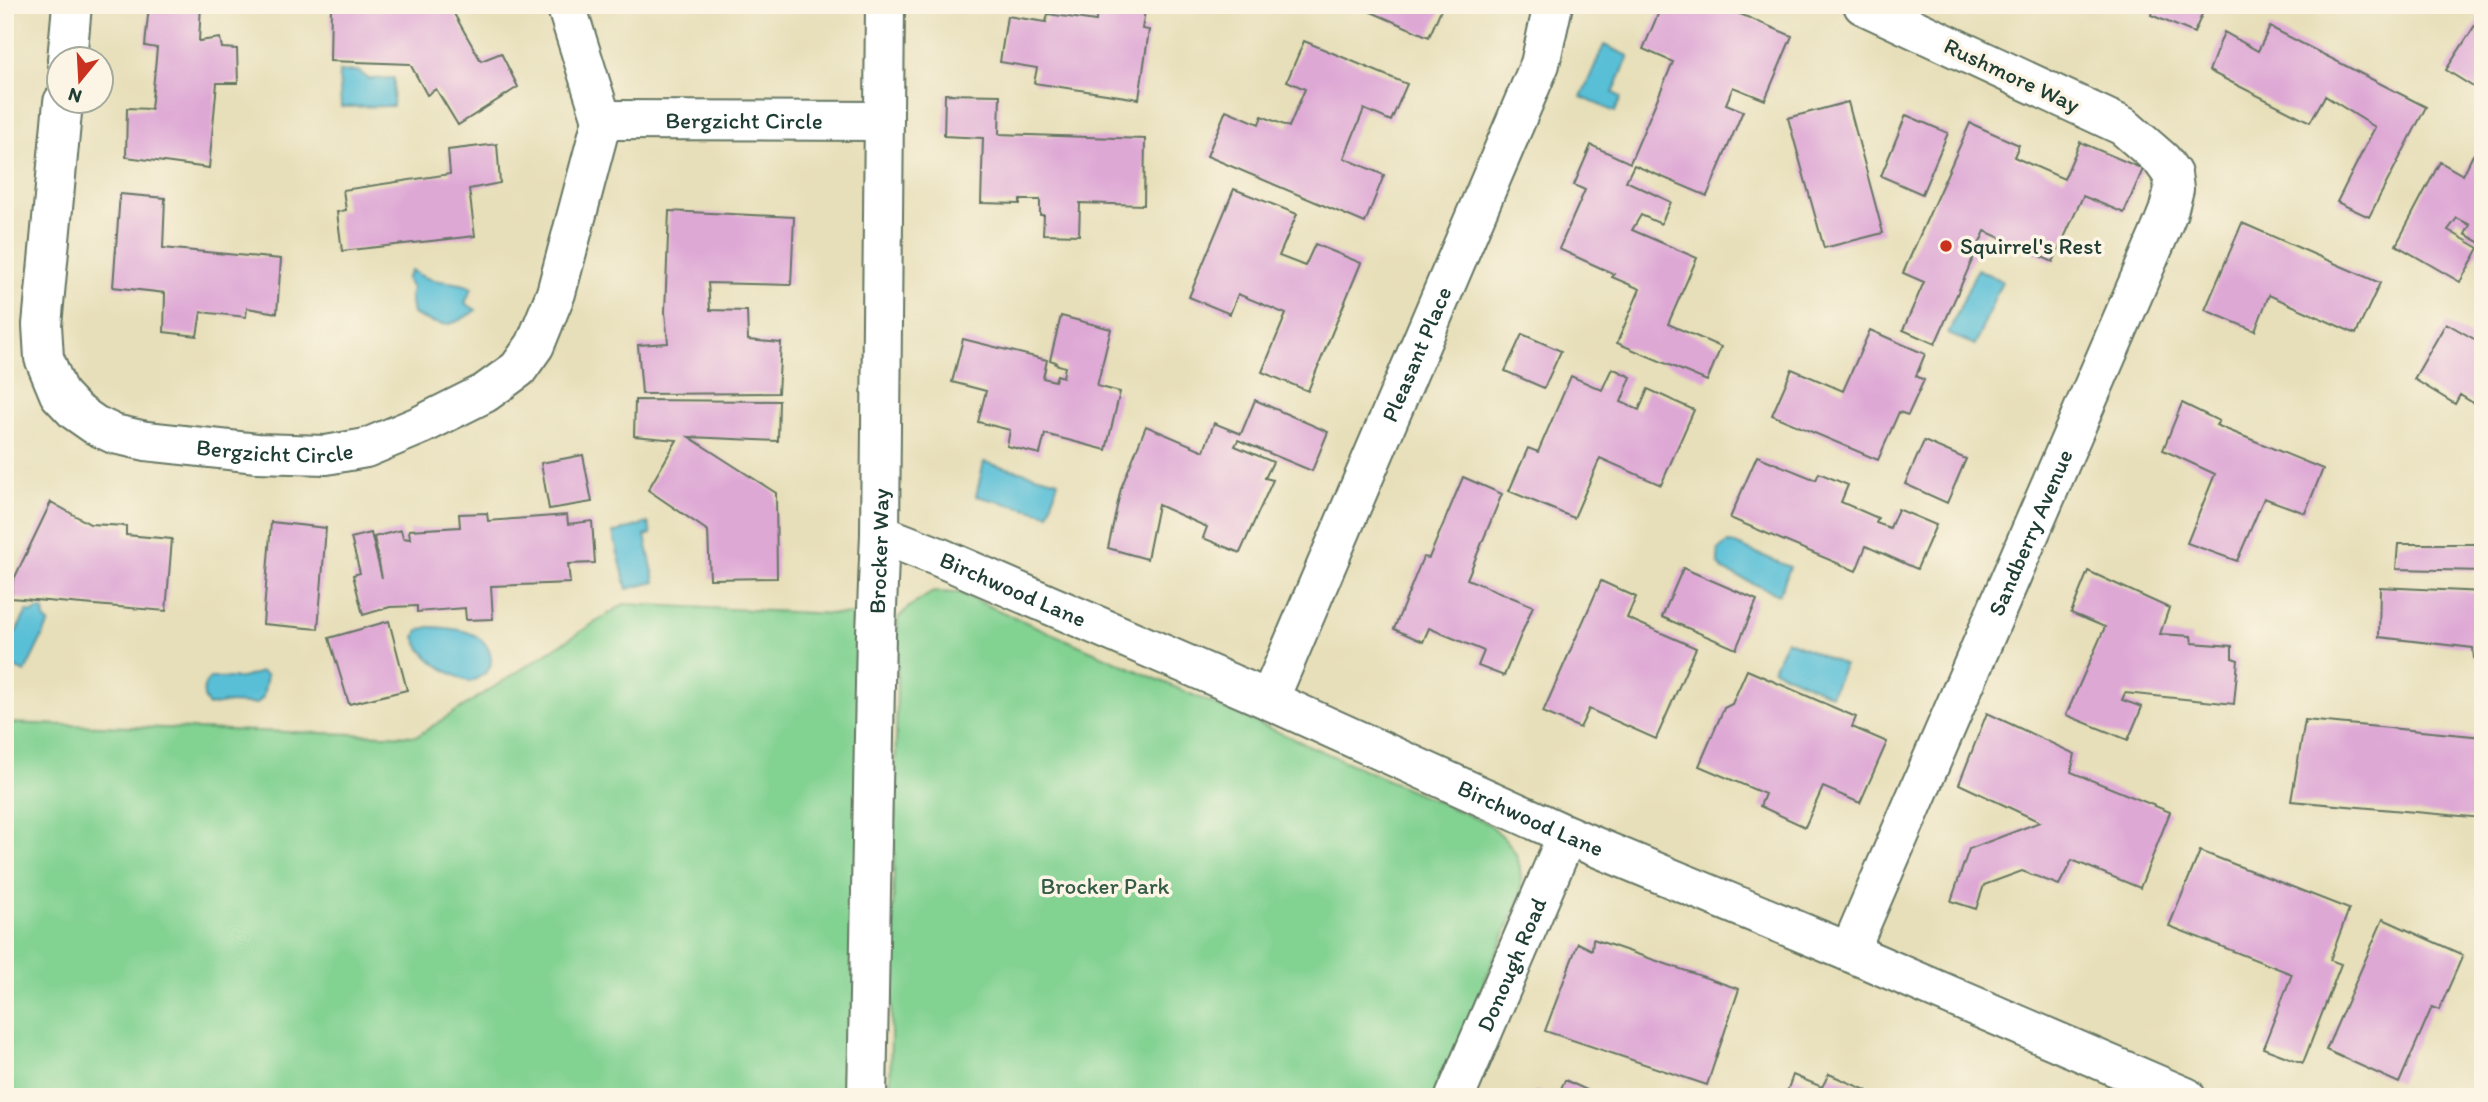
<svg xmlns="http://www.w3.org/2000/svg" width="2488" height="1102" font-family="Itim,sans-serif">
	<rect width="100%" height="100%" fill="#fcf5e5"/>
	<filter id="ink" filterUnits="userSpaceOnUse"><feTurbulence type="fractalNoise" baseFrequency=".0143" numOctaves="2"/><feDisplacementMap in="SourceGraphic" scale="14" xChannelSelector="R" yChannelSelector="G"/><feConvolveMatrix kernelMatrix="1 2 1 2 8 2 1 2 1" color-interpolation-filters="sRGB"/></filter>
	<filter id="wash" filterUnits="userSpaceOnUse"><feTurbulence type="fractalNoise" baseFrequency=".00686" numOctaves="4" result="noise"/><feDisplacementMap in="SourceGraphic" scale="28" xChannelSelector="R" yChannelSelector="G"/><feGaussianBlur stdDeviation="1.57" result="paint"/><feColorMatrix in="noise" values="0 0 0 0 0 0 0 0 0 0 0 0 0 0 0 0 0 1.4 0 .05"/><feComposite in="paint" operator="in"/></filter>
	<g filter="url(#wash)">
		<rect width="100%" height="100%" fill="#e7dfb9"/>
		<path fill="#82d292" stroke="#508863" stroke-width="2" d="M933 592 959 593 1489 824C1517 847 1523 860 1521 897L1435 1097H890L898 618 909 607Z
			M624 604 877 616 867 1097H5V723L417 736Z"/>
		<path fill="#59bfd7" stroke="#3c7e86" stroke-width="2" d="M1604 45 1629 56 1613 93 1621 97 1615 112 1581 97Z
			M358 71 369 79 394 78 393 106 341 107 339 72Z
			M1977 269 2002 281 1975 345 1948 334Z
			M411 270C416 273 422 277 427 278 442 284 458 280 472 288L465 303 476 310C450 329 441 328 413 314L410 297 412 288 406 279Z
			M984 462 1058 481 1049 514 976 496Z
			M648 523 651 534 645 536 655 582 627 589 613 533Z
			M1728 543 1735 544 1790 567 1779 595 1723 570 1718 564V550Z
			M39 609 44 611 45 620 49 623 25 672 5 663V653L27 611 32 613Z
			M429 627C452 628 488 629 491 659 492 672 480 677 470 682 450 674 422 659 415 637L419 630Z
			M1786 640 1844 665 1831 695 1773 669Z
			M261 672 267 675 263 697 257 704 224 703 209 706C202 697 201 686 210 678H242Z"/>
		<g id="blocks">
			<path fill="#dea8d5" d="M149 5H201L199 41 220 38 222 48 237 49 238 83H217L209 168 126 157 127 108 151 109 157 48 145 46Z
				M331 5H449L481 61 501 53 518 87 458 125 436 89 427 95 410 64 330 61Z
				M1071 5H1146L1142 29 1149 30 1139 99 1034 83 1037 68 1000 62 1007 16 1046 22 1048 14 1096 21 1097 11Z
				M1355 5H1443L1429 37Z
				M1662 5H1719L1792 36 1765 100 1733 87 1726 104 1743 111 1707 196 1634 165 1626 181 1671 202 1661 224 1641 215 1632 230 1697 258 1668 324 1721 347 1707 381 1617 343 1640 289 1612 277 1614 274 1559 249 1585 190 1574 185 1591 145 1630 163 1673 62 1643 49Z
				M2156 5H2206L2194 33 2151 15Z
				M2483 13V93L2446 70Z
				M2270 27 2426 107 2369 217 2337 202 2375 127 2325 96 2310 122 2209 71 2224 32 2258 51Z
				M1304 41 1407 84 1391 121 1364 109 1344 158 1384 175 1365 223 1207 156 1226 110 1259 124 1262 116 1289 127 1305 89 1287 81Z
				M945 94 1000 95 999 134 1145 139 1144 205 1080 203 1079 235 1043 234 1044 215H1040V200H1020V204L981 203 983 138 944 136Z
				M1848 102 1883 233 1824 248 1788 118Z
				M1906 115 1948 133 1922 194 1881 176Z
				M1970 123 2019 145 2014 157 2064 179 2080 142 2143 169 2124 213 2083 196 2053 262 1985 231 1935 344 1903 330 1924 282 1903 273Z
				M497 144 500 183 469 189 475 236 342 251 337 212 346 210 343 190 450 174 448 150Z
				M2473 155 2483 161V244L2465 234 2470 225 2457 218 2448 230 2479 248 2460 282 2396 245 2440 162 2463 175Z
				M1234 189 1297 214 1279 256 1305 266 1315 244 1361 263 1308 391 1262 372 1286 314 1238 294 1230 314 1189 297Z
				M120 194 165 198 163 248 281 259 277 313 247 308 246 317 201 312 197 336 164 332 165 293 113 287Z
				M669 211 794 217 791 285 708 283 710 310 747 311 748 340 781 343 778 393 642 394 638 345 668 343 665 312Z
				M2242 223 2380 283 2356 334 2269 295 2255 331 2205 310Z
				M1061 316 1111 329 1097 386 1120 392 1106 450 1045 434 1040 454 1007 446 1010 430 978 422 986 391 952 382 963 339 1047 360 1043 378 1055 381 1057 375 1063 377 1065 367 1055 364 1056 362 1050 360Z
				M2446 323 2483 344V409L2460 395 2455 404 2414 379Z
				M1870 330 1925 354 1916 376 1924 380 1908 415 1899 412 1878 460 1772 415 1792 369 1843 391Z
				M1522 334 1561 351 1544 388 1505 371Z
				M1612 368 1631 377 1621 402 1639 410 1648 389 1694 410 1661 485 1600 458 1574 518 1509 491 1528 448 1538 452 1571 376 1602 390Z
				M635 400 779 401 778 441 689 437 776 493 777 578 710 579 708 531 648 490 677 440 634 436Z
				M1255 400 1328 432 1312 471 1238 440 1235 446 1273 462 1265 478 1273 480 1240 553 1203 538 1207 527 1158 505 1147 559 1108 548 1121 488 1146 426 1204 451 1214 423 1241 434Z
				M2182 403 2219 421 2216 425 2323 469 2305 513 2264 498 2237 561 2187 543 2215 474 2163 450Z
				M1924 441 1966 459 1947 503 1905 484Z
				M583 455 592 502 549 509 541 463Z
				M1757 456 1816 480 1819 473 1848 485 1841 502 1878 518 1876 523 1890 528 1898 509 1936 525 1917 569 1866 546 1856 571 1730 518Z
				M1463 477 1502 494 1467 579 1533 606 1504 676 1478 666 1484 651 1429 628 1423 642 1394 629 1423 557 1429 558Z
				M51 502 90 524 126 526V535L172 539 166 611 11 598 13 581Z
				M487 513 488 521 567 515 568 524 592 521 595 563 568 564 570 583 491 586 493 619 466 620 465 608 417 612V606L390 607 363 615 353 575 360 573 351 538 371 533 382 578 374 537 401 530 403 538 410 539 409 530 460 527 459 514Z
				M271 522 326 528 318 629 263 624Z
				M2398 544H2483V571L2396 569Z
				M1683 568 1757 600 1736 649 1662 617Z
				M2088 571 2169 608 2160 634 2191 636 2192 643 2232 646V658L2238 660 2234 704 2125 693 2122 700 2142 707 2128 740 2066 715 2105 627 2071 613Z
				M1601 581 1636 597 1627 618 1696 648 1656 739 1589 709 1580 728 1543 712Z
				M2380 587 2483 592V659L2474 658 2473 648 2379 637Z
				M389 621 407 690 349 704 329 638Z
				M1747 670 1856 717 1852 727 1887 742 1860 803 1823 787 1805 827 1760 806 1765 794 1699 766 1724 708 1732 704Z
				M1987 713 2075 754 2071 772 2170 812 2140 888 2072 860 2059 885 2022 871 1984 885 1976 909 1951 901 1969 849 2040 822 1959 784Z
				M2305 720 2483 737V818L2291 801Z
				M2200 851 2349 909 2330 960 2341 964 2303 1063 2263 1048 2292 974 2169 926Z
				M2383 919 2463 955 2439 1010 2432 1007 2399 1083 2326 1050Z
				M1593 939 1739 989 1707 1085 1545 1031 1578 943 1592 950Z
				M1829 1074 1866 1090 1863 1097H1785L1793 1075 1822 1087Z
				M1565 1080 1602 1097H1557Z
				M1538 1090 1554 1097H1535Z"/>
		</g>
	</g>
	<g filter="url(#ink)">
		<use href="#blocks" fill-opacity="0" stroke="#657663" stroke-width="2"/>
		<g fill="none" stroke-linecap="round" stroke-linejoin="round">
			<g stroke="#657663" stroke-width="42">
				<g id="minor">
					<path d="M67 60 72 5"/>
					<path id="s1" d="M63 102 42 325 44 358 59 394 75 411 95 425 114 434 146 441 257 453 326 455 366 448 421 425 485 393 518 369 535 345 556 293 602 120 566 5"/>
					<path id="s2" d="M602 120 884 121"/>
					<path id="s3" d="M880 534 939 557 1269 700 1567 835 1849 952 2186 1097"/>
					<path id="s4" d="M1269 700 1540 64 1553 5"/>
					<path id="s5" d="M1849 952 2160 232 2168 212 2174 189 2172 174 2162 160 2123 126 1863 5"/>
					<path id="s6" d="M867 1097 876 633 880 534 885 5"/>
					<path id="s7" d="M1455 1097 1567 835"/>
				</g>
			</g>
			<use href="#minor" stroke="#fff" stroke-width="38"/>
		</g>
	</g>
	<circle fill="#c8321e" stroke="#fcf5e5" stroke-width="2.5" cx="1946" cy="246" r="7"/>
	<g text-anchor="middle" stroke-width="7" stroke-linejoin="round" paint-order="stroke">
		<g font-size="23" fill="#1f3d34" stroke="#fcf5e5">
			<text transform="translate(2012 75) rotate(25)" y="8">Rushmore Way</text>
			<text dy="8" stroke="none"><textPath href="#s2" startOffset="142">Bergzicht Circle</textPath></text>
			<text dy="8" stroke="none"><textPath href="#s4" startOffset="376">Pleasant Place</textPath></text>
			<text dy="8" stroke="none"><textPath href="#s1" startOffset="527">Bergzicht Circle</textPath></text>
			<text dy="8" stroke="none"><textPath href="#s5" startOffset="457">Sandberry Avenue</textPath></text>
			<text dy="8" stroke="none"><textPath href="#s6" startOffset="546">Brocker Way</textPath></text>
			<text dy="8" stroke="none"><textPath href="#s3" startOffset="144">Birchwood Lane</textPath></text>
			<text dy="8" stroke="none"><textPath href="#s3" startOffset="710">Birchwood Lane</textPath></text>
			<text dy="8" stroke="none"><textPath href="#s7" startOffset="144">Donough Road</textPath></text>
		</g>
		<g font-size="23" fill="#1f3d34" stroke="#fcf5e5" text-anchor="start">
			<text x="1960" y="254">Squirrel's Rest</text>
		</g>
		<g font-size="23" fill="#335b47" stroke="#fcf5e5">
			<text x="1105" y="894">Brocker Park</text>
		</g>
	</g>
	<rect width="2488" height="1102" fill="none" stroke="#fcf5e5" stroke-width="28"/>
	<g transform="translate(80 80) rotate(198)"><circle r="33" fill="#fcf5e5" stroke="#a4ab9e" stroke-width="2"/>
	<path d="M0-5L12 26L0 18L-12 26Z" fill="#c8321e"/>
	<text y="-10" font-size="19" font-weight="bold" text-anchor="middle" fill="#1f3d34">N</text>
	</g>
</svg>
